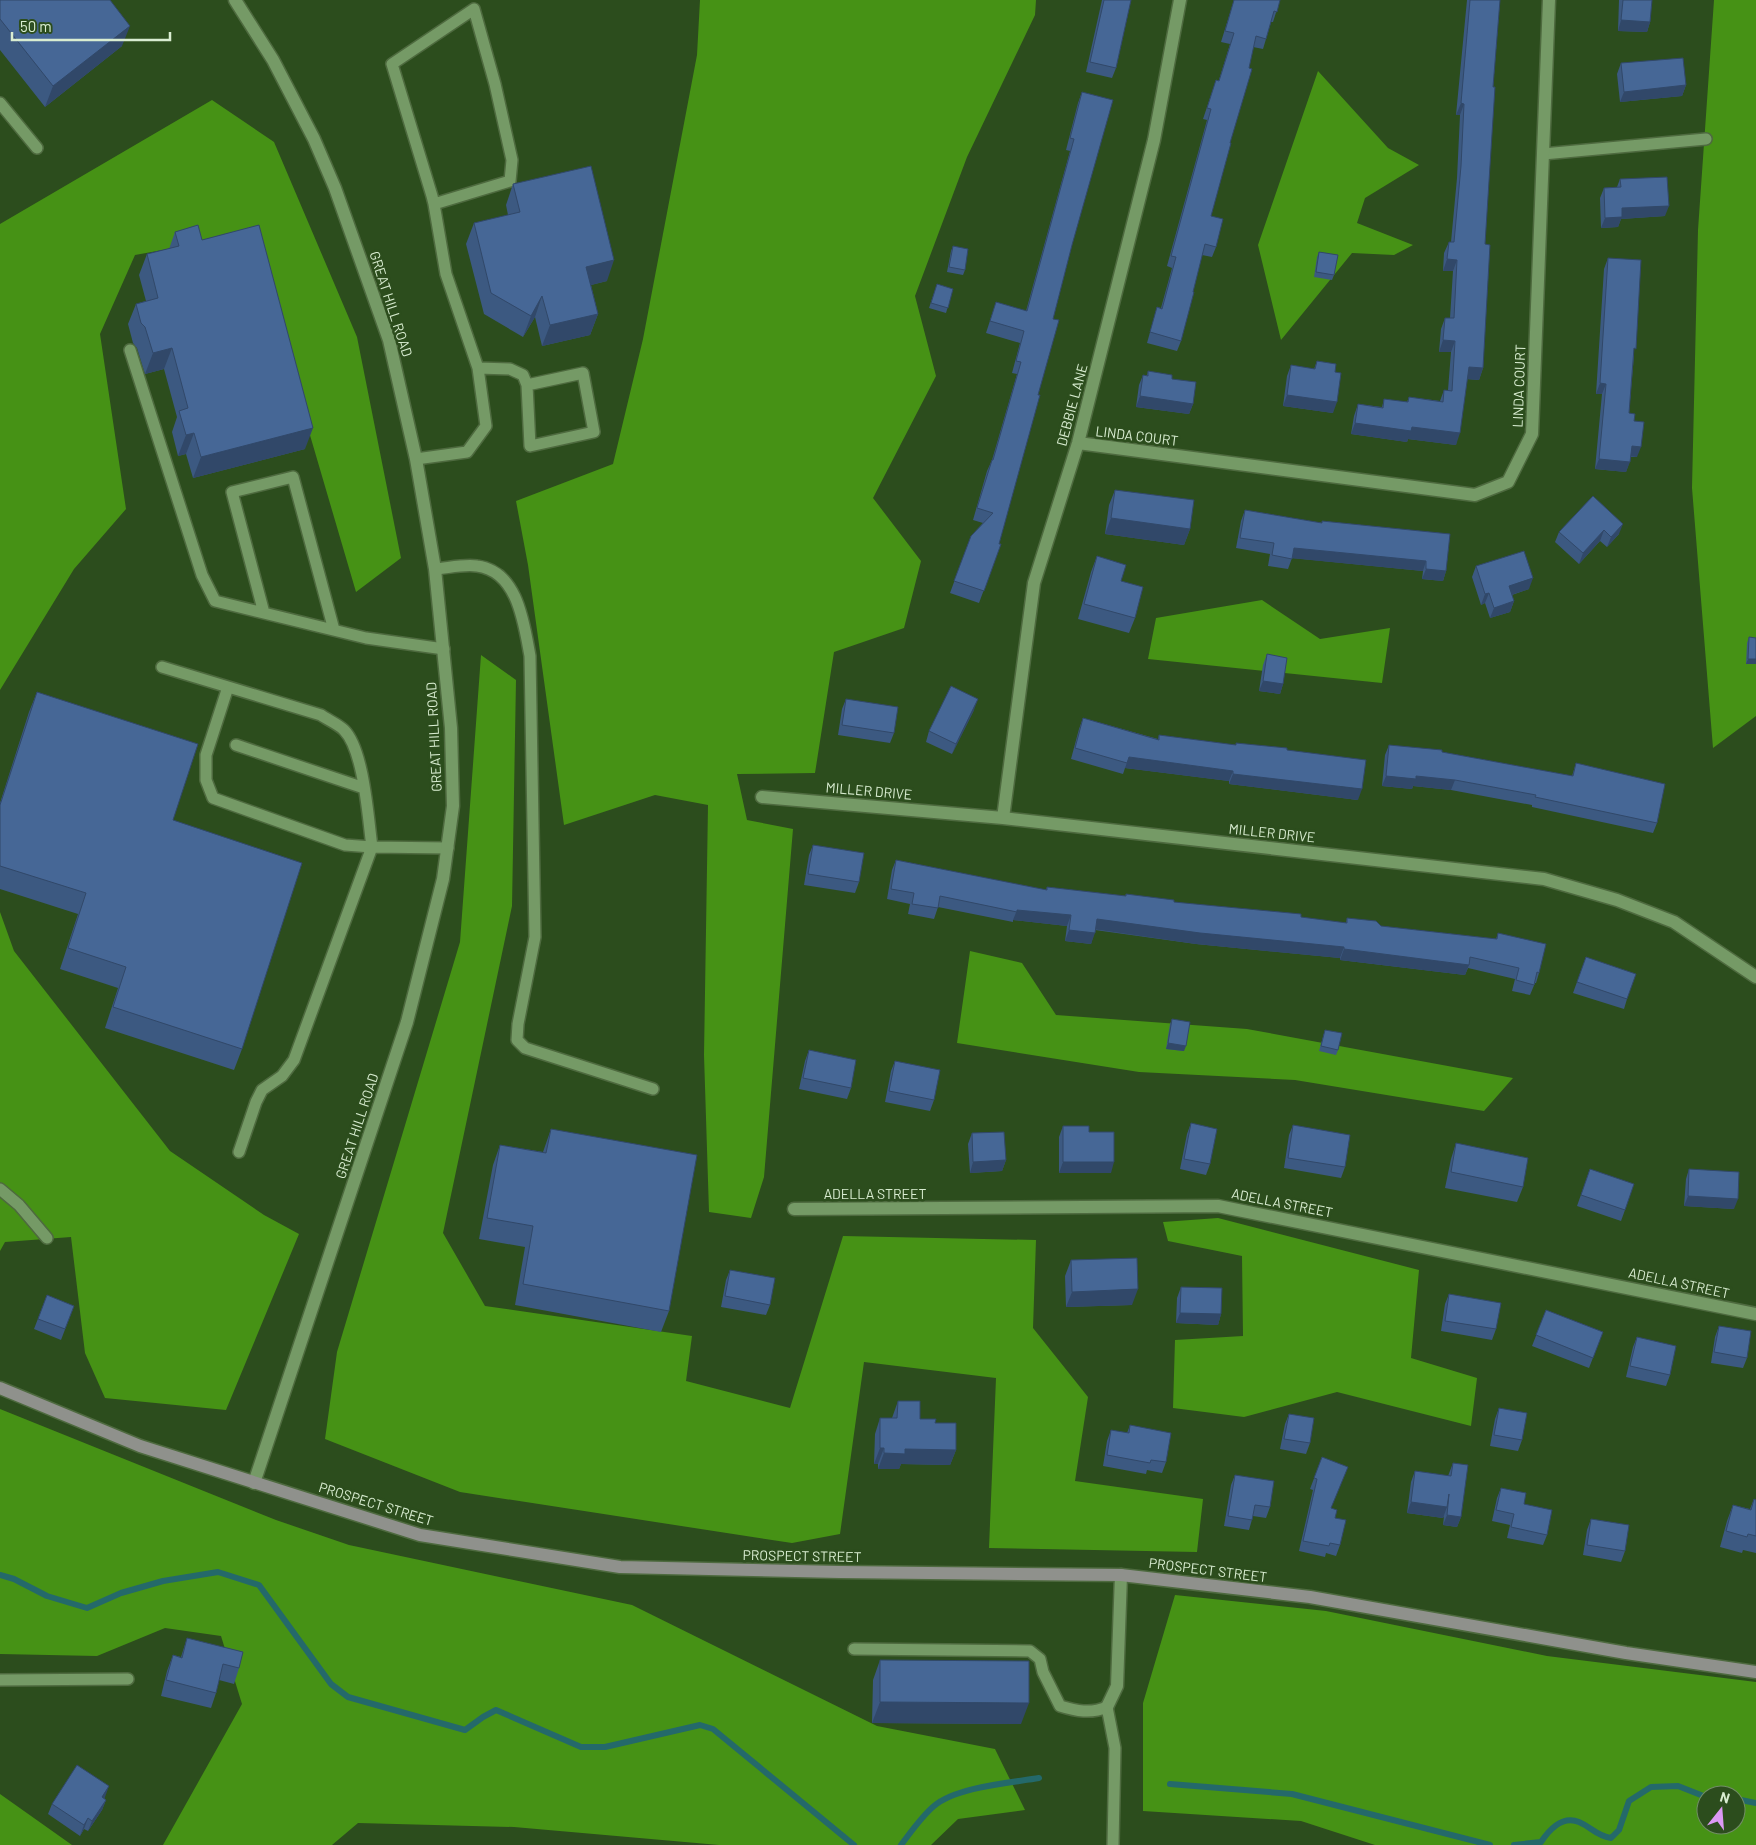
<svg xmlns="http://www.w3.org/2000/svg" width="1756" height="1845" font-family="Barlow,sans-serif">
	<rect width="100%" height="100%" fill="#2c4d1d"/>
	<path fill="#469215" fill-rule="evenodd" d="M700 0H1036L1035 15 967 157 915 296 936 376 873 498 921 561 904 628 834 652 815 773 737 774 747 820 793 829 764 1177 751 1218 709 1212 704 1055 708 805 655 795 564 825 528 565 516 501 613 464 643 339 697 55Z
		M1714 0H1756V716L1713 748 1692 488 1698 230Z
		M1318 71 1388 148 1419 165 1365 198 1357 223 1413 245 1394 255 1352 253 1281 340 1258 245Z
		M212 100 274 142 357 337 401 558 356 592 251 234 135 255 100 334 126 509 74 569 0 690V224Z
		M1262 600 1320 639 1390 628 1382 683 1148 659 1156 618Z
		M481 655 516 680 512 906 443 1233 485 1306 692 1336 686 1381 790 1408 843 1236 1036 1240 1033 1328 1088 1397 1075 1481 1203 1499 1197 1552 989 1548 996 1378 864 1362 840 1534 792 1543 460 1492 325 1439 337 1352 460 942Z
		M0 912 14 951 170 1151 264 1215 299 1234 226 1410 105 1398 85 1353 71 1237 5 1242 0 1251Z
		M970 951 1022 963 1056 1015 1247 1029 1513 1078 1484 1111 1295 1080 1139 1072 957 1043Z
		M1218 1218 1419 1270 1411 1358 1477 1378 1471 1426 1337 1392 1244 1417 1173 1408 1175 1340 1243 1336 1242 1256 1168 1241 1163 1222Z
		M0 1409 276 1520 349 1545 632 1605 877 1726 995 1749 1025 1810 958 1819 931 1845H719L514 1827 358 1823 332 1845H163L242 1704 221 1636 165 1628 97 1656 0 1654Z
		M1175 1595 1326 1611 1547 1656 1756 1682V1845H1375L1301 1821 1143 1811V1703ZM1706 1795H1736V1825H1706Z
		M0 1794 72 1845H0Z"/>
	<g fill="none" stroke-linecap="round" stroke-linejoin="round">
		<path stroke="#24696a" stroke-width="6" d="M0 1575 14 1579 47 1596 87 1608 121 1593 163 1581 218 1572 259 1585 331 1684 348 1697 465 1730 483 1717 496 1710 581 1747H605L700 1725 713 1729 854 1845
			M1170 1784 1292 1794 1490 1845
			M1736 1799 1756 1803
			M901 1845C911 1832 921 1817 934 1806 956 1787 1009 1783 1039 1778
			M1514 1845 1541 1842C1549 1830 1562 1815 1579 1822 1593 1828 1595 1835 1611 1838L1619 1830 1629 1801 1651 1787 1678 1786 1706 1797"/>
		<g stroke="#4e6a3f" stroke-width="14">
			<path id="lane" d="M0 103 37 148
				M1543 154 1706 139
				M130 350 202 575 215 601 366 638 444 649
				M478 368 510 369 523 375 527 385 530 446 594 432 583 373 527 385
				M416 459 467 452 486 426 478 368 446 274 434 204 432 196 392 64 474 9 495 84 512 160 510 181 434 204
				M435 569C448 568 464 564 477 566 518 571 524 624 530 656L535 937 518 1024 517 1040 525 1048 653 1089
				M264 613 232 492 293 477 334 630
				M162 667 321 715C328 720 338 724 344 730 364 750 368 818 372 847L448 848
				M228 687 206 755V780L213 798 345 845 372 847 294 1060 282 1076 262 1090 256 1102 239 1152
				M236 745 364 788
				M0 1189 19 1205 47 1238
				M854 1649 1030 1651 1040 1659 1043 1672 1060 1706C1076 1711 1091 1714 1107 1707L1115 1748 1113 1845
				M0 1680 128 1679"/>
		</g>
		<g stroke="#4e6a3f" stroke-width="15">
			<path id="street" d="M235 0 273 60 314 139 335 188 389 340 416 459 435 569 451 728 453 806 443 879 407 1022 254 1483
				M1078 443 1475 495 1508 482 1532 434 1549 0
				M762 797 1003 818 1544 879 1617 900 1674 922 1756 977
				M1003 818 1034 583 1078 443 1154 140 1180 0
				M794 1209 1218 1206 1756 1314
				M1107 1707 1117 1686 1121 1575"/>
		</g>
		<g stroke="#4e6a3f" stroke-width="15">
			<path id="secondary" d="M0 1388 140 1446 420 1535 620 1567 840 1572 1121 1575 1310 1597 1626 1653 1756 1672"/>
		</g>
		<use href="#lane" stroke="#759a66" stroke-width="11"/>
		<use href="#street" stroke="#759a66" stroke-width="12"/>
		<use href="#secondary" stroke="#8f918c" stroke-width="12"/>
	</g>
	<path fill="#3c5981" d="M0 0 122 46 45 107 0 50Z
		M1102 0H1131L1116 68 1112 78 1086 72Z
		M1234 0H1280L1273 22H1271L1266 39 1263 49 1253 47 1230 143 1211 216 1216 247 1212 257 1202 255 1181 341 1177 351 1147 343 1157 307 1161 308 1172 268 1167 266 1207 120 1203 119 1216 80H1219L1230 44 1221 42Z
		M1467 0H1500L1493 87 1485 244 1483 368 1479 380 1467 379 1456 445 1408 439 1407 442 1351 434 1354 416 1358 404 1382 407 1384 399 1407 402 1409 397 1440 401 1444 390H1448L1451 352H1439L1441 329 1445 318H1450L1453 271H1443L1444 253 1449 242H1451L1457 178 1460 115H1456Z
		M1619 0H1652L1650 22 1647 32 1618 31Z
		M1621 63 1686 85 1682 96 1620 102 1617 74Z
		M1082 92 1072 245 1053 319 1038 395 999 544H1001L979 603 950 593 971 536 983 523 973 520 987 471 992 460 1017 374 1012 373 1020 343 986 333 996 302 1026 311 1070 151 1066 150 1078 103Z
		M1620 179 1665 216 1621 219 1618 227 1601 228 1600 198 1604 188 1617 187Z
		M513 184 607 281 591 285 598 314 590 335 542 346 535 317 523 337 484 314 466 244 474 223 508 215 506 205Z
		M175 232 202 240 305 449 193 478 186 454 178 456 172 432 177 417 164 369 145 374 137 348 133 343 128 324 136 304 146 301 139 275 147 254 169 249Z
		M953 246 965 270 963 275 947 272 951 251Z
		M1319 252 1334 275 1332 280 1314 277 1317 257Z
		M1608 258 1634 355 1629 413 1634 421 1637 457H1631L1626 472 1595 469 1602 394H1596L1604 269Z
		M937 284 953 289 946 313 929 308Z
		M1317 361 1335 372 1333 413 1283 406 1287 376 1291 365 1314 369Z
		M1148 371 1172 379 1193 404 1189 414 1136 407 1139 385 1143 375H1147Z
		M1115 490 1190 529 1184 545 1105 534 1109 505Z
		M1593 496 1619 534 1607 547 1600 541 1579 564 1555 542 1559 532Z
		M1245 510 1322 523V521L1450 534 1446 571 1443 581 1422 579 1423 571 1292 558 1288 569 1268 566 1270 554 1236 548 1241 521Z
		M1097 556 1121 581 1135 618 1129 633 1078 619 1091 572Z
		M1476 566 1529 589 1512 595 1514 601 1510 612 1490 618 1485 603 1481 605 1472 577Z
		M1749 637 1756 638V664H1746L1747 643Z
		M1267 654 1283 684 1280 694 1259 691 1263 665Z
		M37 692 173 820 242 1049 234 1070 105 1028 118 988 60 969 78 914 0 889V803L29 712Z
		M846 699 894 733 890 743 838 735 842 709Z
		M974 710 952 754 926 742 929 731Z
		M1083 718 1158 739 1159 735 1235 745 1287 750 1358 800 1229 784V781L1125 768 1123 774 1071 759 1079 729Z
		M1389 745 1442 752 1572 776 1576 763 1657 823 1653 833 1532 807V805L1451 790 1413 786 1412 789 1382 786 1385 755Z
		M813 845 859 882 855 893 804 885 809 855Z
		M896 860 1046 890 1047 887 1125 896 1126 894 1174 902 1346 923 1347 918 1381 926 1496 939 1498 933 1539 973 1536 983H1535L1530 995 1512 991 1515 979 1468 968 1465 975 1340 960V958L1196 944 1095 930 1091 944 1065 941 1067 926 1013 920V922L938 907 934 919 908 914 910 904 887 899 892 870Z
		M1586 957 1627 999 1624 1009 1573 993Z
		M1172 1019 1184 1051 1166 1049 1170 1024Z
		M1325 1030 1338 1050 1336 1055 1319 1051Z
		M809 1050 851 1088 847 1099 799 1089 805 1061Z
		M895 1061 934 1100 930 1111 885 1102 891 1071Z
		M1191 1123 1210 1164 1206 1175 1180 1169 1187 1134Z
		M1293 1125 1345 1167 1341 1178 1284 1168 1289 1135Z
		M1063 1126 1089 1132 1111 1173H1059V1137Z
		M551 1129 669 1311 661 1332 515 1305 525 1247 479 1239 493 1165 500 1145 543 1152Z
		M972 1133 1006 1160 1002 1171 970 1173 968 1144Z
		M1456 1143 1523 1187 1517 1202 1445 1188 1451 1159Z
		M1590 1169 1625 1210 1621 1221 1577 1206Z
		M1689 1169 1734 1209 1684 1206 1686 1179Z
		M1071 1260 1132 1305 1066 1307 1065 1276Z
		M730 1270 770 1305 766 1315 721 1307 726 1280Z
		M1181 1287 1221 1314 1218 1325 1176 1323 1177 1298Z
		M1449 1294 1496 1329 1492 1340 1441 1331 1445 1304Z
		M47 1295 74 1306 61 1340 34 1329Z
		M1546 1310 1603 1332 1589 1368 1532 1346Z
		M1719 1326 1747 1358 1743 1368 1711 1363 1715 1337Z
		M1637 1337 1670 1375 1666 1386 1626 1377 1633 1347Z
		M898 1401 920 1419 935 1423 956 1450 950 1465 901 1464 899 1469H878V1464H874L875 1434 880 1418H892Z
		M1499 1408 1522 1440 1518 1451 1490 1446 1495 1419Z
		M1289 1414 1310 1443 1306 1454 1280 1449 1285 1424Z
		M1130 1425 1166 1462 1162 1473 1147 1470 1146 1474 1103 1466 1107 1441 1111 1430 1127 1433Z
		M1322 1457 1331 1508 1335 1518 1340 1545 1336 1556 1326 1553 1325 1557 1299 1551 1313 1490 1310 1489Z
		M1453 1463 1461 1517 1457 1527 1443 1525 1444 1516 1443 1518 1407 1513 1411 1482 1415 1471 1448 1476Z
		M1235 1475 1270 1507 1266 1518 1253 1516 1249 1530 1224 1526 1231 1485Z
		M1501 1488 1524 1504 1547 1535 1543 1545 1507 1538 1510 1525 1492 1521 1497 1498Z
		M1754 1499 1756 1500V1553L1743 1550 1742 1553 1720 1547 1727 1521 1733 1505 1750 1509Z
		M1591 1519 1625 1551 1621 1562 1583 1555 1587 1530Z
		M187 1638 239 1668 234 1684 219 1680 216 1693 211 1708 161 1696 167 1671 173 1655 181 1657Z
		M880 1660 1021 1724 872 1723 873 1680Z
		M105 1797 104 1798 106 1800 102 1810 88 1831 84 1829 80 1836 48 1814 52 1804Z"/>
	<path fill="#314869" d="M1621 20 1650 22 1647 32 1618 31Z
		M130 26 122 46 45 107 53 86Z
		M1686 85 1682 96 1620 102 1624 92Z
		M1461 103 1464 104 1460 115H1456Z
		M1669 206 1665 216 1621 219 1618 227 1601 228 1605 218 1622 208Z
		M1447 259 1457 260 1453 271H1443Z
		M614 260 607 281 579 288 586 267Z
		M542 296 535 317 523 337 531 316Z
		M598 314 590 335 542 346 550 325Z
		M1443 340 1455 341 1451 352H1439Z
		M172 348 164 369 145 374 153 353Z
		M1469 367 1483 368 1479 380 1465 379Z
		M1600 383 1606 384 1602 394H1596Z
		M1287 395 1337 402 1333 413 1283 406Z
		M1140 396 1193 404 1189 414 1136 407Z
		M1355 423 1412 427 1460 433 1456 445 1408 439 1407 442 1351 434Z
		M313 428 305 449 193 478 201 457Z
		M194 433 186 454 178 456 186 435Z
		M1632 446 1641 447 1637 457 1628 456Z
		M1599 459 1630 462 1626 472 1595 469Z
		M1111 518 1190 529 1184 545 1105 534Z
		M1623 524 1619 534 1607 547 1611 537Z
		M1604 530 1600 541 1579 564 1583 553Z
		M1294 548 1426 561 1423 571 1290 558Z
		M1426 569 1446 571 1443 581 1422 579Z
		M1533 578 1529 589 1505 597 1509 586Z
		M1489 593 1485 603 1481 605 1485 594Z
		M1514 601 1510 612 1490 618 1494 608Z
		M1748 659H1756V664H1746Z
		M1263 681 1283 684 1280 694 1259 691Z
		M978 699 974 710 952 754 956 744Z
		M1129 757 1233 771 1229 781 1125 768Z
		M1233 774 1362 789 1358 800 1229 784Z
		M1386 776H1416L1455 780 1451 790 1413 786 1412 789 1382 786Z
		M1017 910 1071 915 1067 926 1013 920Z
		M1097 919 1344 947 1340 958 1196 944 1093 929Z
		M1069 930 1095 933 1091 944 1065 941Z
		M1344 949 1469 965 1465 975 1340 960Z
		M1168 1043 1186 1046 1184 1051 1166 1049Z
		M1006 1160 1002 1171 970 1173 973 1162Z
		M1063 1162H1114L1111 1173H1059Z
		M1688 1196 1738 1199 1734 1209 1684 1206Z
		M1138 1289 1132 1305 1066 1307 1072 1292Z
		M1180 1313 1221 1314 1218 1325 1176 1323Z
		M880 1448H884L878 1464H874Z
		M905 1449 956 1450 950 1465 901 1464 899 1469H878L884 1453Z
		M1411 1502 1447 1507 1443 1518 1407 1513Z
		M1447 1515 1461 1517 1457 1527 1443 1525Z
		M880 1702 1029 1703 1021 1724 872 1723Z
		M109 1786 105 1797 98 1808 102 1797Z
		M106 1800 102 1810 88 1831 92 1821Z
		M88 1818 84 1829 80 1836 84 1825Z"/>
	<path fill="#466796" stroke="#314869" d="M0 0H110L130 26 53 86 0 19Z
		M1104 0H1131L1116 68 1090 62Z
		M1234 0H1280L1277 12 1274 11 1266 39 1256 36 1249 68 1252 69 1230 143H1231L1211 216 1223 219 1216 247 1205 244 1193 292H1194L1181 341 1150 332 1157 307 1162 309 1176 257 1171 256 1211 109 1207 108 1216 80 1219 81 1234 33 1225 31Z
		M1470 0H1500L1493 87H1495L1485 244 1490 245 1483 368 1469 367 1460 433 1412 427 1411 431 1355 423 1358 404 1383 408 1384 399 1408 402 1409 397 1443 402 1444 390 1452 391 1455 341 1443 340 1445 318H1454L1457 260 1447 259 1449 242H1454L1461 166 1464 104 1461 103Z
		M1623 0H1652L1650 22 1621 20Z
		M1683 58 1686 85 1624 92 1621 63Z
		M1082 92 1113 100 1072 245 1053 319 1059 320 1038 395H1040L999 544H1001L984 591 954 581 971 536 993 513 977 508 992 460H993L1021 362 1016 361 1024 331 990 321 996 302 1027 311 1074 139 1070 138Z
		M591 166 614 260 586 267 598 314 550 325 542 296 531 316 491 293 474 223 520 212 513 184Z
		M1667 177 1669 206 1622 208V217L1605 218 1604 188 1621 187 1620 179Z
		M198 225 202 240 259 225 313 428 201 457 194 433 186 435 179 411 188 408 172 348 153 353 145 327 141 323 136 304 158 298 147 254 179 246 175 232Z
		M953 246 968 249 965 270 949 267Z
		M1319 252 1338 255 1334 275 1316 272Z
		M1608 258 1641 260 1636 349 1634 348 1629 413 1635 414 1634 421 1644 422 1641 447 1632 446 1630 462 1599 459 1606 384 1600 383Z
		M937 284 953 289 948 308 931 303Z
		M1317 361 1336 364 1335 372 1341 373 1337 402 1287 395 1291 365 1315 369Z
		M1148 371 1172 375V379L1196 382 1193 404 1140 396 1143 375 1148 376Z
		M1115 490 1194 500 1190 529 1111 518Z
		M1593 496 1623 524 1611 537 1604 530 1583 553 1559 532Z
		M1245 510 1322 523V521L1450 534 1446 571 1426 569V561L1294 548 1292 559 1272 555 1274 543 1240 538Z
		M1524 551 1533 578 1509 586 1514 601 1494 608 1489 593 1485 594 1476 566Z
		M1097 556 1126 565 1121 581 1143 587 1135 618 1084 604Z
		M1749 637 1756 638V659H1748Z
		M1267 654 1287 658 1283 684 1263 681Z
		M951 686 978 699 956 744 929 731Z
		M37 692 198 744 173 820 302 863 242 1049 113 1007 126 967 68 948 86 893 0 866V805Z
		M846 699 898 707 894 733 842 725Z
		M1083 718 1159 740V735L1236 745V743L1287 748V750L1366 760 1362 789 1233 774V771L1129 757 1127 763 1075 748Z
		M1389 745 1442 750V752L1573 776 1576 763 1665 784 1657 823 1535 797 1536 795 1455 780 1416 776V779L1386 776Z
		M813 845 864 853 859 882 808 874Z
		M896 860 1047 890V887L1126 896V894L1174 900V902L1301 914V917L1347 923V918L1376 921 1381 926 1497 939 1498 933 1546 944 1539 973 1537 972 1534 985 1516 980 1519 968 1470 957 1469 965 1344 949V947L1200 933 1097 919 1095 933 1069 930 1071 915 1017 910V912L940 896 938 908 912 904 914 893 891 889Z
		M1586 957 1636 974 1627 999 1577 982Z
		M1172 1019 1190 1022 1186 1046 1168 1043Z
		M1325 1030 1342 1033 1338 1050 1321 1046Z
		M809 1050 856 1060 851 1088 803 1078Z
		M895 1061 940 1070 934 1100 889 1091Z
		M1191 1123 1217 1129 1210 1164 1184 1159Z
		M1293 1125 1350 1135 1345 1167 1288 1158Z
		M1063 1126H1089V1132H1114V1162H1063Z
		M551 1129 697 1155 669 1311 523 1284 533 1226 487 1218 500 1145 546 1153Z
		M1004 1132 1006 1160 973 1162 972 1133Z
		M1456 1143 1528 1158 1523 1187 1451 1172Z
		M1590 1169 1634 1184 1625 1210 1581 1195Z
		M1689 1169 1739 1172 1738 1199 1688 1196Z
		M1137 1258 1138 1289 1072 1292 1071 1260Z
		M730 1270 775 1278 770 1305 725 1296Z
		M1181 1287 1222 1288 1221 1314 1180 1313Z
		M1449 1294 1501 1303 1496 1329 1445 1321Z
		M47 1295 74 1306 65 1329 38 1319Z
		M1546 1310 1603 1332 1593 1358 1536 1335Z
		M1719 1326 1751 1331 1747 1358 1714 1352Z
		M1637 1337 1676 1346 1670 1375 1630 1366Z
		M898 1401H920V1419H936L935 1423H956V1450L905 1449V1454L884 1453V1448H880V1418H897Z
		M1499 1408 1527 1413 1522 1440 1494 1435Z
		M1289 1414 1314 1418 1310 1443 1284 1439Z
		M1130 1425 1171 1433 1166 1462 1151 1460 1150 1463 1107 1455 1111 1430 1129 1433Z
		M1322 1457 1348 1467 1331 1508 1337 1510 1335 1518 1346 1520 1340 1545 1330 1543 1329 1546 1303 1541 1317 1479 1314 1478Z
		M1453 1463 1468 1465 1461 1517 1447 1515 1449 1494 1447 1507 1411 1502 1415 1471 1451 1476Z
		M1235 1475 1274 1481 1270 1507 1255 1505 1252 1520 1228 1516Z
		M1501 1488 1526 1493 1524 1504 1552 1510 1547 1535 1511 1527 1514 1514 1496 1510Z
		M1754 1499 1756 1500V1536L1748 1534 1747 1537 1726 1531 1733 1505 1751 1510Z
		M1591 1519 1629 1525 1625 1551 1587 1545Z
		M187 1638 243 1652 239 1668 223 1664 216 1693 166 1680 173 1655 182 1658Z
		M880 1660 1029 1661V1703L880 1702Z
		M77 1765 109 1786 102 1797 106 1800 92 1821 88 1818 84 1825 52 1804Z"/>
	<g text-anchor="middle" stroke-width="5" stroke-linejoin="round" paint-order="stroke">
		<g font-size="14" fill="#d9edd1" stroke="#2c4d1d">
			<text transform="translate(391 304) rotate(72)" y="5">GREAT HILL ROAD</text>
			<text transform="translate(1519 386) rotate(-88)" y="5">LINDA COURT</text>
			<text transform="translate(1072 405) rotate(-75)" y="5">DEBBIE LANE</text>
			<text transform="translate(1137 436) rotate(7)" y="5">LINDA COURT</text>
			<text transform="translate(434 737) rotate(-93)" y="5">GREAT HILL ROAD</text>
			<text transform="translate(869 791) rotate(5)" y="5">MILLER DRIVE</text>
			<text transform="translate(1272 833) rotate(6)" y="5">MILLER DRIVE</text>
			<text transform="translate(357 1126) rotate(-72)" y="5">GREAT HILL ROAD</text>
			<text x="875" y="1199">ADELLA STREET</text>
			<text transform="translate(1282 1203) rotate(11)" y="5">ADELLA STREET</text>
			<text transform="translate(1679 1283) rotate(12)" y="5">ADELLA STREET</text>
			<text transform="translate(376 1504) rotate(17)" y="5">PROSPECT STREET</text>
			<text transform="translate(802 1556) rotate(1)" y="5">PROSPECT STREET</text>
			<text transform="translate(1208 1570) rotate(7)" y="5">PROSPECT STREET</text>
		</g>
	</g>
	<g transform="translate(1721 1810) rotate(17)"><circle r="24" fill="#2c4d1d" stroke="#718d65"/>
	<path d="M0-4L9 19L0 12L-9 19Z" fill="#dc99f4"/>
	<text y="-8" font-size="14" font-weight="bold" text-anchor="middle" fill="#d9edd1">N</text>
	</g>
	<path d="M12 32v8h158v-8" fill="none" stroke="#d9edd1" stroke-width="2.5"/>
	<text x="20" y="32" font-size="15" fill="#d9edd1" stroke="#2c4d1d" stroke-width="4" paint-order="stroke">50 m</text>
</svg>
